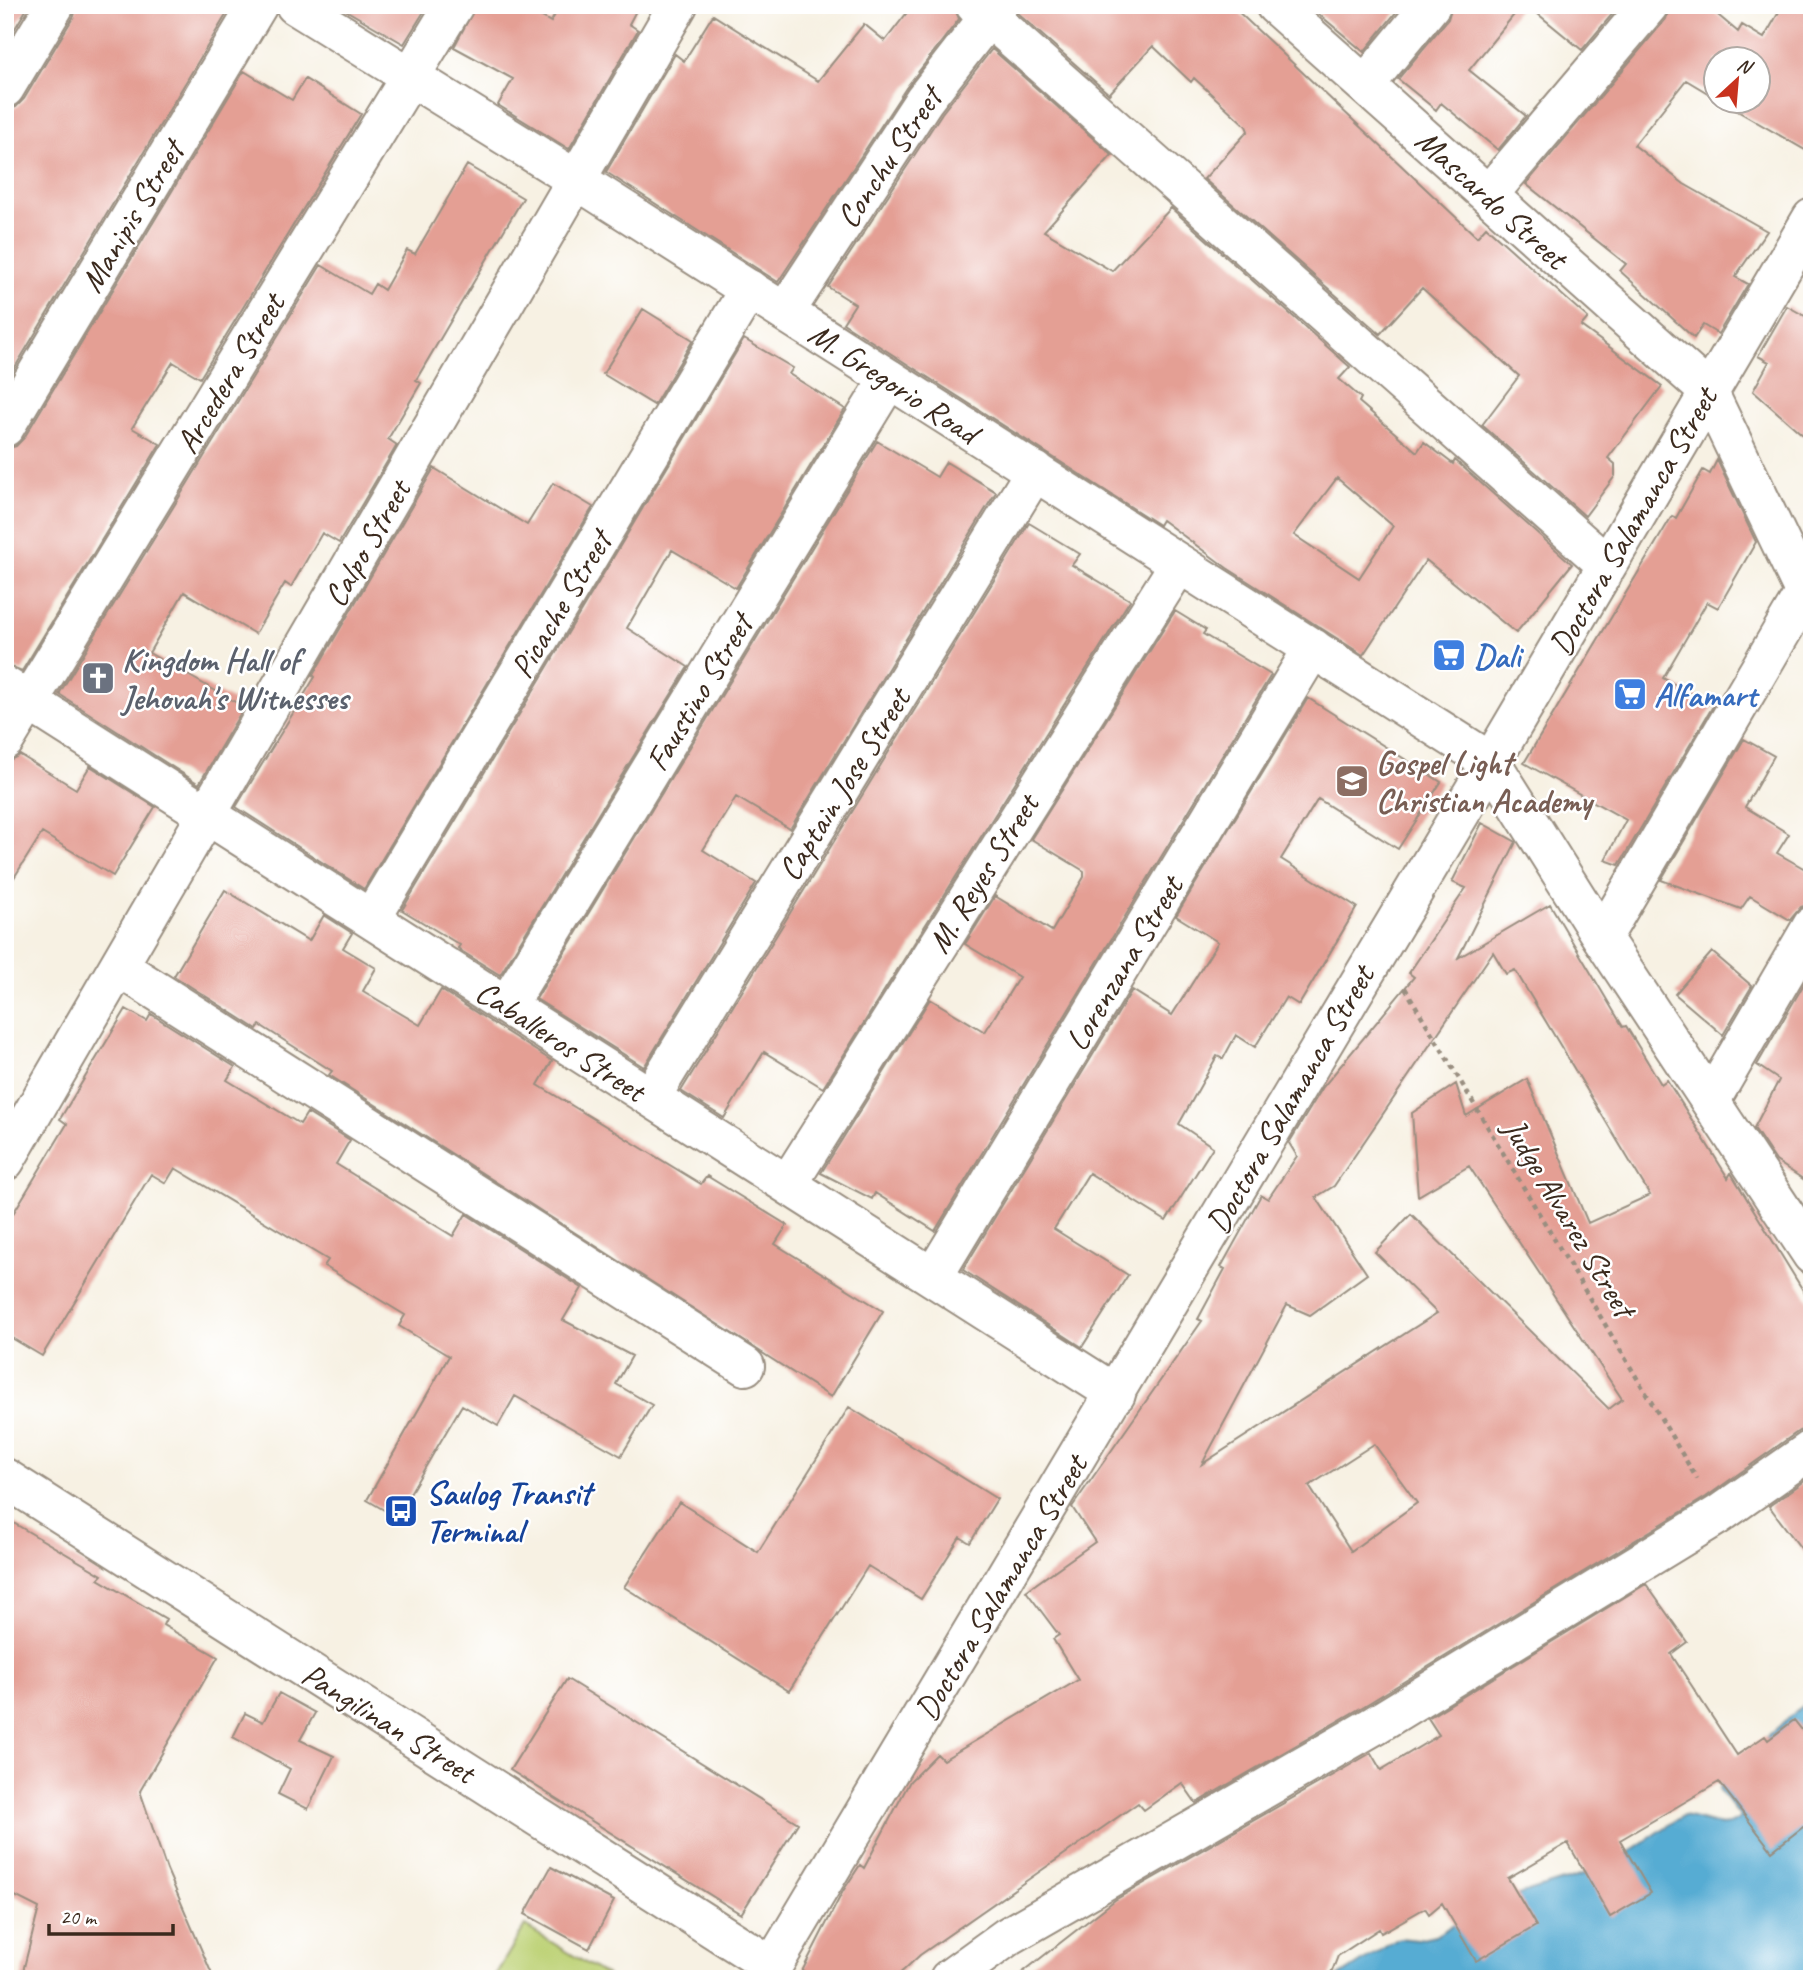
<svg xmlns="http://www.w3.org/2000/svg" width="1817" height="1984" font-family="Caveat,sans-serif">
	<rect width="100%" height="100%" fill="#fff"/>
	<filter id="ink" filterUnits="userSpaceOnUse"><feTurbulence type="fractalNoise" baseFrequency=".0143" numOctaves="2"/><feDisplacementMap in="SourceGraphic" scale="14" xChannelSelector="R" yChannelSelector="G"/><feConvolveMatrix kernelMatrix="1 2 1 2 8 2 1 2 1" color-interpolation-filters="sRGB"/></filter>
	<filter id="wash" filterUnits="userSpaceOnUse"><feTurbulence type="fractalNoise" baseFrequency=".00686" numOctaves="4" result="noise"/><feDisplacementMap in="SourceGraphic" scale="28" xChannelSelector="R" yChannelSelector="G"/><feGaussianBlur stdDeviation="1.57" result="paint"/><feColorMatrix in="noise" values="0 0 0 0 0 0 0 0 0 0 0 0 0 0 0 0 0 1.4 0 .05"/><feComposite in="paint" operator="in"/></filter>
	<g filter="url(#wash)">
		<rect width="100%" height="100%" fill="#f7f1e3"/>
		<path fill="#bdd276" stroke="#7c7e4a" stroke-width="2" d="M525 1926 612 1979H493Z"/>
		<path fill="#56acd3" stroke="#486b78" stroke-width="2" d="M1812 1698V1979H1336L1399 1938 1417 1940 1435 1936 1470 1914 1502 1900 1596 1871 1628 1853 1682 1816C1704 1818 1723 1834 1741 1817L1719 1790 1724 1774Z"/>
		<g id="blocks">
			<path fill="#e49f94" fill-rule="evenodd" d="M5 5H29L5 45Z
				M77 5H232L5 384V110L16 107 24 99 74 16Z
				M337 5H428L404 44Z
				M476 5H521L551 22 560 5H639L629 24 638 30 569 149 498 105 513 79 454 47Z
				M913 5H954L959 19 906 88 778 282 606 172 675 54 684 61 713 15 818 81 864 24 885 41Z
				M1019 5H1231L1477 237 1486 227 1588 318 1581 326 1662 386 1608 458 1615 464V476L1585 516 1482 425 1519 376 1422 288 1380 334 1204 179 1248 131 1246 126 1194 78 1191 82 1153 46 1109 94 1017 13Z
				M1308 5H1402L1364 52Z
				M1452 5H1522L1469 70 1526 116 1498 150 1441 103 1436 110 1398 79 1448 19Z
				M1527 5H1620L1582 50Z
				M1670 5H1706L1738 32 1742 25 1764 38 1783 5H1812V154L1722 102H1758V60H1716V98L1686 80 1634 145 1684 184 1767 231 1735 277 1748 284 1718 334 1703 325 1694 338 1620 271 1626 264 1526 184 1666 19Z
				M992 49 1112 155 1044 231 1112 271 1171 208 1350 367 1339 379 1361 398 1359 402 1417 452 1424 442 1453 464 1455 460 1572 564 1516 633 1426 560 1363 655 1227 568 1162 520 1159 525 843 323 855 304 828 287 942 113ZM1337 478 1393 526 1359 578 1294 535Z
				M244 71 292 100 305 79 361 114 200 378 173 362 132 428 160 444 22 671 5 664V449L16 446 24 438Z
				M467 165 523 198 416 380 421 383 388 439 397 445 339 543 322 533 291 587 285 583 255 634 184 592 149 653 244 707 199 784 59 694 321 265 369 294 375 284 384 290 407 250 415 254Z
				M1787 306 1812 320V443L1753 391 1769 362 1758 356Z
				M643 309 693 340 654 405 603 374Z
				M744 339 793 368 789 374 845 409 736 588 672 550 627 628 688 667 500 975 463 952 458 948 460 945 402 910Z
				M877 441 937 477 946 462 996 492 790 829 736 797 703 850 756 883 644 1067 536 999Z
				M1717 460 1756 542 1718 608 1707 602 1663 678 1713 706 1619 865 1605 860 1626 820 1524 763 1672 516 1676 518 1703 470 1710 474Z
				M434 468 527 525 553 483 593 507 364 889 236 807 315 677 313 675Z
				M1029 523 1080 554 1072 565 1130 600 823 1088 764 1052 724 1118 681 1091Z
				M1175 611 1206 630 1203 634 1271 675 935 1231 875 1193 872 1199 821 1173 930 999 985 1032 1019 977 965 944 995 896 1052 931 1084 877V871L1031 839Z
				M1308 698 1441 782 1398 849 1318 799 1281 859 1357 907 1299 1005 1286 997 1255 1047 1236 1035 1223 1059 1217 1056 1179 1124 1213 1147 1166 1221 1089 1173 1054 1229 1128 1275 1082 1347 963 1270 1132 990 1172 1015 1218 942 1176 916Z
				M1744 739 1774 756 1745 807 1789 834 1777 853 1812 873V904L1801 907 1790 920 1750 896 1741 909 1661 880Z
				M20 755 76 789 90 766 155 807 113 876 42 833 5 892V762Z
				M1482 823 1516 842 1458 958 1550 904 1623 1027 1626 1026 1661 1084 1667 1080 1728 1178 1731 1173 1812 1305V1427L1799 1431 1706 1497 1364 1706 1196 1803 1182 1783 1144 1810 1138 1803 920 1955 894 1979H798L843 1891 860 1865 864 1868 910 1781 937 1754 943 1760 1078 1680 1053 1639 1059 1635 1026 1591 1095 1542 1072 1507 1202 1321 1198 1319 1225 1269 1221 1267 1261 1195 1268 1199 1297 1156 1289 1143 1323 1087 1414 977 1409 973 1466 888 1452 882ZM1493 952 1506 974 1515 970 1650 1195 1588 1223 1527 1079 1466 1116 1456 1084 1412 1113 1418 1196 1469 1166 1622 1399 1609 1409 1411 1214 1375 1252 1437 1313 1202 1464 1287 1305 1310 1315 1367 1274 1316 1197 1334 1186ZM1374 1444 1417 1503 1351 1551 1309 1486Z
				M225 890 309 941 324 915 352 933 343 948 376 968 363 991 420 1025 441 990 552 1061 538 1085 701 1184 707 1176 787 1225 775 1244 883 1311 831 1397 329 1075 332 1071 260 1025 257 1029 174 976Z
				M1712 952 1752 986 1723 1035 1675 994Z
				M1812 970V1185L1776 1161 1754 1128 1779 1080 1757 1065Z
				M126 1009 147 1021 151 1014 235 1067 227 1080 300 1124 307 1113 350 1140 336 1164 453 1236 466 1214 582 1288 563 1320 632 1356 616 1384 652 1405 621 1456 515 1396 498 1426 462 1405 396 1517 367 1500 449 1356 399 1326 405 1315 324 1266 328 1260 175 1168 166 1183 151 1174 42 1356 5 1334V1227L67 1124 60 1119Z
				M849 1407 997 1499 970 1543 960 1537 921 1599 868 1566 789 1691 624 1587 679 1502 758 1552Z
				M1812 1476V1563L1769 1506Z
				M5 1518 102 1575 98 1579 166 1619 163 1625 218 1657 140 1791 167 1870 214 1979H21L39 1908 5 1891Z
				M1646 1584 1687 1642 1671 1654 1737 1755 1765 1736 1768 1740 1794 1720 1812 1743V1820L1772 1851 1719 1782 1620 1840 1651 1893 1610 1917 1568 1843 1508 1878 1536 1926 1476 1961 1442 1903 1429 1914 1425 1908 1381 1933 1379 1929 1338 1956 1329 1979H1014L1115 1900 1371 1753 1381 1770 1439 1735 1428 1718Z
				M567 1679 798 1823 741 1914 510 1770Z
				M279 1693 315 1713 300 1740 334 1756 308 1809 278 1794 290 1769 233 1737 245 1713 263 1722Z
				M551 1867 614 1901 589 1949 525 1914Z"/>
		</g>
	</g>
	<g filter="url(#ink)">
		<use href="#blocks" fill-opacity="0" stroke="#998e80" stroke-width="2"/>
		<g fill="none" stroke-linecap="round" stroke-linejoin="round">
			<g stroke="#998e80" stroke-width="42">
				<path id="minor" d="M975 5 1607 565
					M1275 5 1708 391 1812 608
					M1365 85 1431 5
					M5 88 55 5
					M1489 194 1649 5
					M1812 218 1491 762 1602 938 1812 1255
					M785 312 924 100 998 5
					M5 427 258 5
					M5 686 1116 1394
					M5 740 454 5
					M371 919 749 289
					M1602 938 1812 580
					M119 967 745 1366
					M507 1005 889 379
					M651 1097 1035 471
					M1711 1100 1812 926
					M5 1161 678 5
					M788 1184 1179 564
					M933 1277 1313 648
					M5 1478 772 1966
					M949 1979 1007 1937 1375 1725 1718 1515 1812 1449"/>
			</g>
			<g stroke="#998e80" stroke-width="42">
				<path id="major" d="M295 5 577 180 1491 762 765 1979"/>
			</g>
			<path stroke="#998e80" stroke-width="4.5" stroke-dasharray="5 5" stroke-linecap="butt" d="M1405 988 1697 1479"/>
			<use href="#minor" stroke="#fff" stroke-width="38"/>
			<use href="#major" stroke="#fff" stroke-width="38"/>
		</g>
	</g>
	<defs>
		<g id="supermarket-square" transform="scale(1.75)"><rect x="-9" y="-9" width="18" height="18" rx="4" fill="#3f7fe0" stroke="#fff"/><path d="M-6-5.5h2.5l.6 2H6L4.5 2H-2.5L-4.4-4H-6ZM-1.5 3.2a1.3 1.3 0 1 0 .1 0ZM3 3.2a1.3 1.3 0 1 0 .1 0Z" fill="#fff"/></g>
		<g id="church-square" transform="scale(1.75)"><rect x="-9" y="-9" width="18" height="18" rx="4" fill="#6b7280" stroke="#fff"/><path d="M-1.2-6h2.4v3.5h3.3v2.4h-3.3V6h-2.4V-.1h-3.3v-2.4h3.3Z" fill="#fff"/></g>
		<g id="school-square" transform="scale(1.75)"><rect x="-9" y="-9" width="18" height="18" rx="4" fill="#8d6e63" stroke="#fff"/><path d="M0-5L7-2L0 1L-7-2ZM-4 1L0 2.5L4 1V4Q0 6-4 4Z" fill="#fff"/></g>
		<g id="bus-square" transform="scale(1.75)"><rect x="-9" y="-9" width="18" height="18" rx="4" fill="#1a4fb4" stroke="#fff"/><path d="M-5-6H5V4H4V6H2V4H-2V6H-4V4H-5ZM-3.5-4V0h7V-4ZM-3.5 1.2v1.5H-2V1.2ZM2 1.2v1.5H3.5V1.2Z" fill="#fff"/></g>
	</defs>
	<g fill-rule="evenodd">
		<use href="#supermarket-square" x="1449" y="655"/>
		<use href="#church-square" x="98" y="678"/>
		<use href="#supermarket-square" x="1630" y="694"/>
		<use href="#school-square" x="1352" y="781"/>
		<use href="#bus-square" x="401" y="1511"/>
	</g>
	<g text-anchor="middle" stroke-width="5" stroke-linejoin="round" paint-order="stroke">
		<g font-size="33" fill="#3b2a1e" stroke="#fff">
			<text transform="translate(888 157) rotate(-56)" y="12">Conchu Street</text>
			<text transform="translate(1492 198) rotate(42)" y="12">Mascardo Street</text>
			<text transform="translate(131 216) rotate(-59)" y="12">Manipis Street</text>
			<text transform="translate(229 373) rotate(-59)" y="12">Arcedera Street</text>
			<text transform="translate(894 382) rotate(33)" y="12">M. Gregorio Road</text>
			<text transform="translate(1632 521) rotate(-60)" y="12">Doctora Salamanca Street</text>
			<text transform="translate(366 543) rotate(-60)" y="12">Calpo Street</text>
			<text transform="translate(560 604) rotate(-59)" y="12">Picache Street</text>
			<text transform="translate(698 692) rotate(-59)" y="12">Faustino Street</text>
			<text transform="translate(843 784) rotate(-58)" y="12">Captain Jose Street</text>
			<text transform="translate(982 873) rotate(-58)" y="12">M. Reyes Street</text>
			<text transform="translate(1123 963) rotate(-59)" y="12">Lorenzana Street</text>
			<text transform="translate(561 1040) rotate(33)" y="12">Caballeros Street</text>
			<text transform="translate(1289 1099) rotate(-60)" y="12">Doctora Salamanca Street</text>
			<text transform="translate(1570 1217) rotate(59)" y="12">Judge Alvarez Street</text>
			<text transform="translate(1000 1587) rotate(-59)" y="12">Doctora Salamanca Street</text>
			<text transform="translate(389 1722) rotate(32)" y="12">Pangilinan Street</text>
		</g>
		<g font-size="33" font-weight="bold" fill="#366cbe" stroke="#fff" text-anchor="start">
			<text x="1474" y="667">Dali</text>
			<text x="1654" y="706">Alfamart</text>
		</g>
		<g font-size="33" font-weight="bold" fill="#5b616d" stroke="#fff" text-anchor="start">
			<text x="122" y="671">Kingdom Hall of<tspan x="122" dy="38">Jehovah's Witnesses</tspan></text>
		</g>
		<g font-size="33" font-weight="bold" fill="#785e54" stroke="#fff" text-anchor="start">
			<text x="1376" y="774">Gospel Light<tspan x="1376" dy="38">Christian Academy</tspan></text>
		</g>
		<g font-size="33" font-weight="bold" fill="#164399" stroke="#fff" text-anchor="start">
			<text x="426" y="1504">Saulog Transit<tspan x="426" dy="38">Terminal</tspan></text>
		</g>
	</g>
	<rect width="1817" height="1984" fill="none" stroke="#fff" stroke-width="28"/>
	<g transform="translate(1737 80) rotate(26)"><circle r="33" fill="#ffffff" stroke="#b1aaa5" stroke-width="2"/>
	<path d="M0-5L12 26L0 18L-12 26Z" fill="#c8321e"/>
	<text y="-10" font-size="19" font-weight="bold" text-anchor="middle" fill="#3b2a1e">N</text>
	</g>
	<path d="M49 1924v10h124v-10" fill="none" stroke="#3b2a1e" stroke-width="3.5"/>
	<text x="60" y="1924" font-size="21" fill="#3b2a1e" stroke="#ffffff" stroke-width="5" paint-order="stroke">20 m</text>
</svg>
